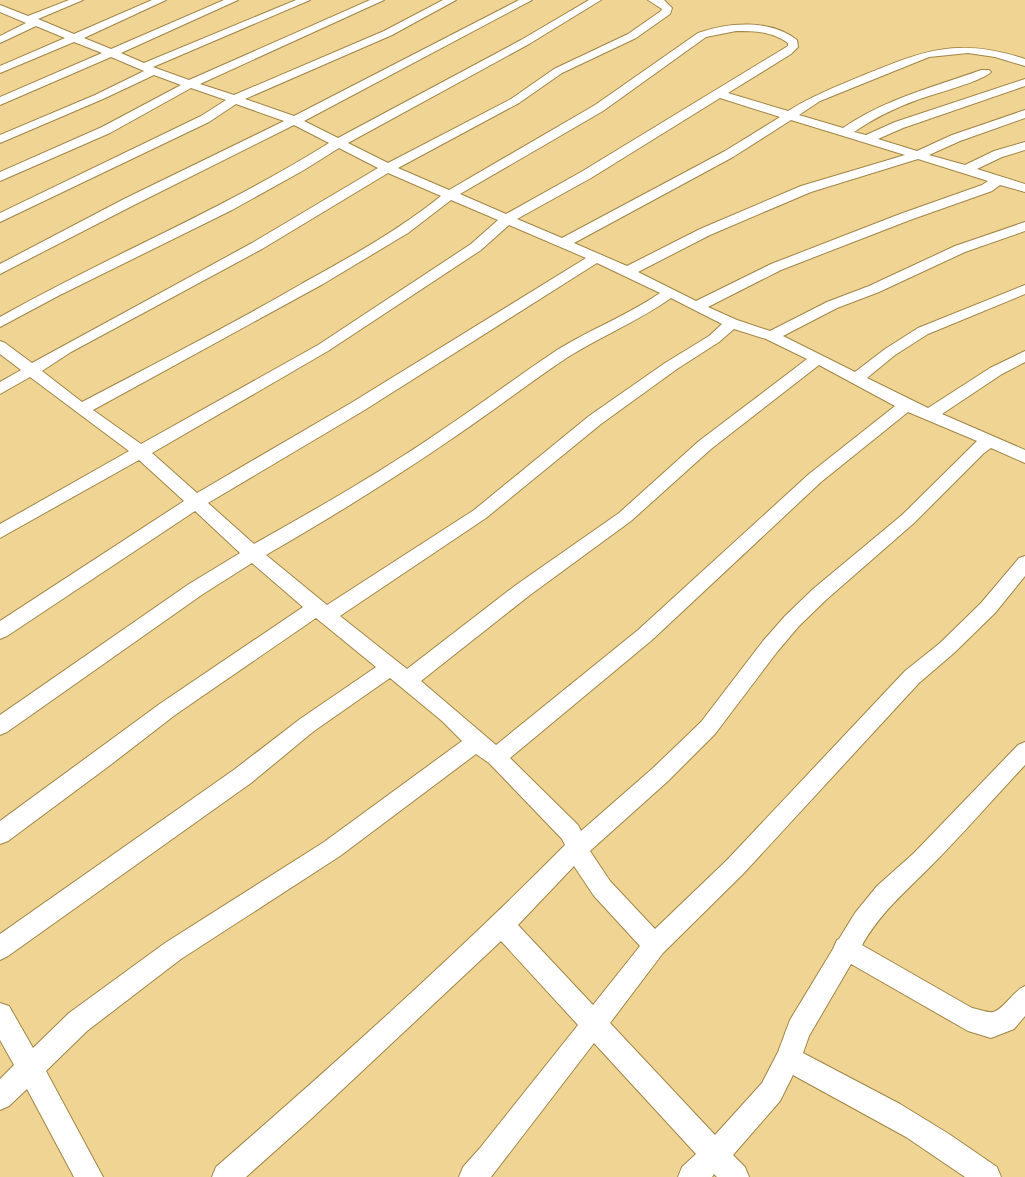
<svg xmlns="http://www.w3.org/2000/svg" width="1025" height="1177" font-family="Raleway,sans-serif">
	<rect width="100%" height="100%" fill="#f0d493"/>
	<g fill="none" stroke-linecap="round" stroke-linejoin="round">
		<g stroke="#a08646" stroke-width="2">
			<path id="minor" d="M69 0H83L38 19 74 34 152 0H166L84 38 111 49 224 0H238L121 53 144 63 296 0H310L153 67 189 80 370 0H384L200 84 234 95 384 31 443 0H456L392 35 245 99 294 116 519 0H532L304 121 338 138 521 40 589 0H601L529 44 348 143 388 163 511 99 554 69 628 34 661 11 662 9 648 0H664L672 8 670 14 636 38 562 73 519 103 398 168 449 190 595 105 698 33C729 22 770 19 797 40L798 47 791 54 728 93 788 111C812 96 837 86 864 75 925 50 959 37 1025 59V66L995 57 968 53 929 57 820 101 799 115 843 128C885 99 934 87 981 70H989L991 72C981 82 933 94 917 100 895 108 874 118 854 132L866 135 895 122 1025 79V86L903 128 878 139 917 151 952 135 1025 110V118L960 141 929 155 965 165 994 151 1025 142V150L1002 157 977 169 1025 184V192L1000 185 992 191 910 220 781 270 708 307 737 320 770 331 827 302 869 286 955 246 1025 222V231L965 252 879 292 837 308 783 336 855 372 885 349 918 328 1025 285V294L928 334 895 355 867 378 928 408 990 368 1025 351V362L1002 374 942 414 1025 450V463L991 448 984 453 914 523 827 599 799 626 777 652 715 734 668 781 590 851 610 881 655 929 727 860 905 671 940 643 981 603 1019 558 1025 556V576L995 613 954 653 919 683 743 874 663 953 610 1023 715 1135 762 1083 778 1052 790 1020 833 949 837 940 839 939 855 913 877 886 914 853 1018 745 1025 742V765C993 799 963 834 930 867 904 893 881 912 862 945L972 1008C979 1009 987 1013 993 1012 1003 1010 1013 991 1025 986V1016L1014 1029 991 1038 968 1031 851 964 809 1036 803 1053 900 1104 949 1134 997 1167 1001 1177H965L906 1137 793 1075 780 1101 733 1155 745 1167 749 1177H717L714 1174 712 1177H678L682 1167 696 1154 594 1043 491 1177H459L463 1167 480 1148 578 1025 501 941 311 1119 246 1177H212L216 1167C335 1063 453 958 565 845L562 839 489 763 476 754 340 856 181 959 87 1031 46 1071 103 1177H74L27 1089 9 1106 0 1110V1079L14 1065 0 1040V1003L9 1006 33 1048 69 1013 165 943 324 842 462 741 442 721 390 678 314 731 251 783 8 956 0 960V934L235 769 300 719 376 667 316 618 175 715 109 766 8 841 0 844V821L161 703 303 607 252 563 203 594 7 732 0 735V715L189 584 240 553 195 511 7 636 0 639V621L184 501 139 460 0 538V524L129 451 30 377 0 394V382L21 370 0 354V341L5 343 32 363 252 243 378 168 339 148 304 170 232 210 58 296 0 327V317C108 256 224 209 329 143L294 125 134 205 0 274V264L124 199 284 121 236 104 209 122 0 222V213L201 116 226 100 191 88 110 133 0 181V172L102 127 181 85 154 75 103 99 0 143V135L95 95 144 71 111 57 0 105V97L102 53 74 42 0 73V66L65 38 36 26 0 43V36L26 23 0 12V5L28 16ZM736 31C754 31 772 31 788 43V46L581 172 506 214 460 194 603 111 706 37ZM720 98 780 117 725 151 562 238 517 219 591 178ZM791 120 905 155 801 186 700 229 627 266 574 243 733 157ZM918 159 988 181 982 185 900 214 771 264 696 301 638 272 710 235 811 192ZM388 173 441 196C399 230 350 257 303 283 231 325 156 363 82 402L42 371 71 352 262 249ZM451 200 498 220 471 244 318 345 141 444 93 410 323 284 408 233ZM509 225 586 258 351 403 197 493 152 453 328 351 481 250ZM597 263 660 293C628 315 591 329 557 350 518 376 481 404 442 430 381 472 318 508 254 544L208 503 363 411ZM671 298 722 324 709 336 665 363 589 416 474 510 327 605 266 555C330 518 392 480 453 438 492 412 529 383 568 357 601 336 639 321 671 298ZM734 329 766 339 807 359 699 441 619 513 516 585 407 669 340 616 486 518 601 424 677 369 719 342ZM819 365 895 406 809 474 638 630 496 745 421 681 530 595 631 521 711 449ZM908 412 977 441 902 515 813 589 785 616 763 641 701 722 653 768 581 831 578 825 510 758 652 640 821 482ZM574 866 594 896 640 946 593 1005 518 925Z"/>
		</g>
		<use href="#minor" fill="#fff" fill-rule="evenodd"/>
	</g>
</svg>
